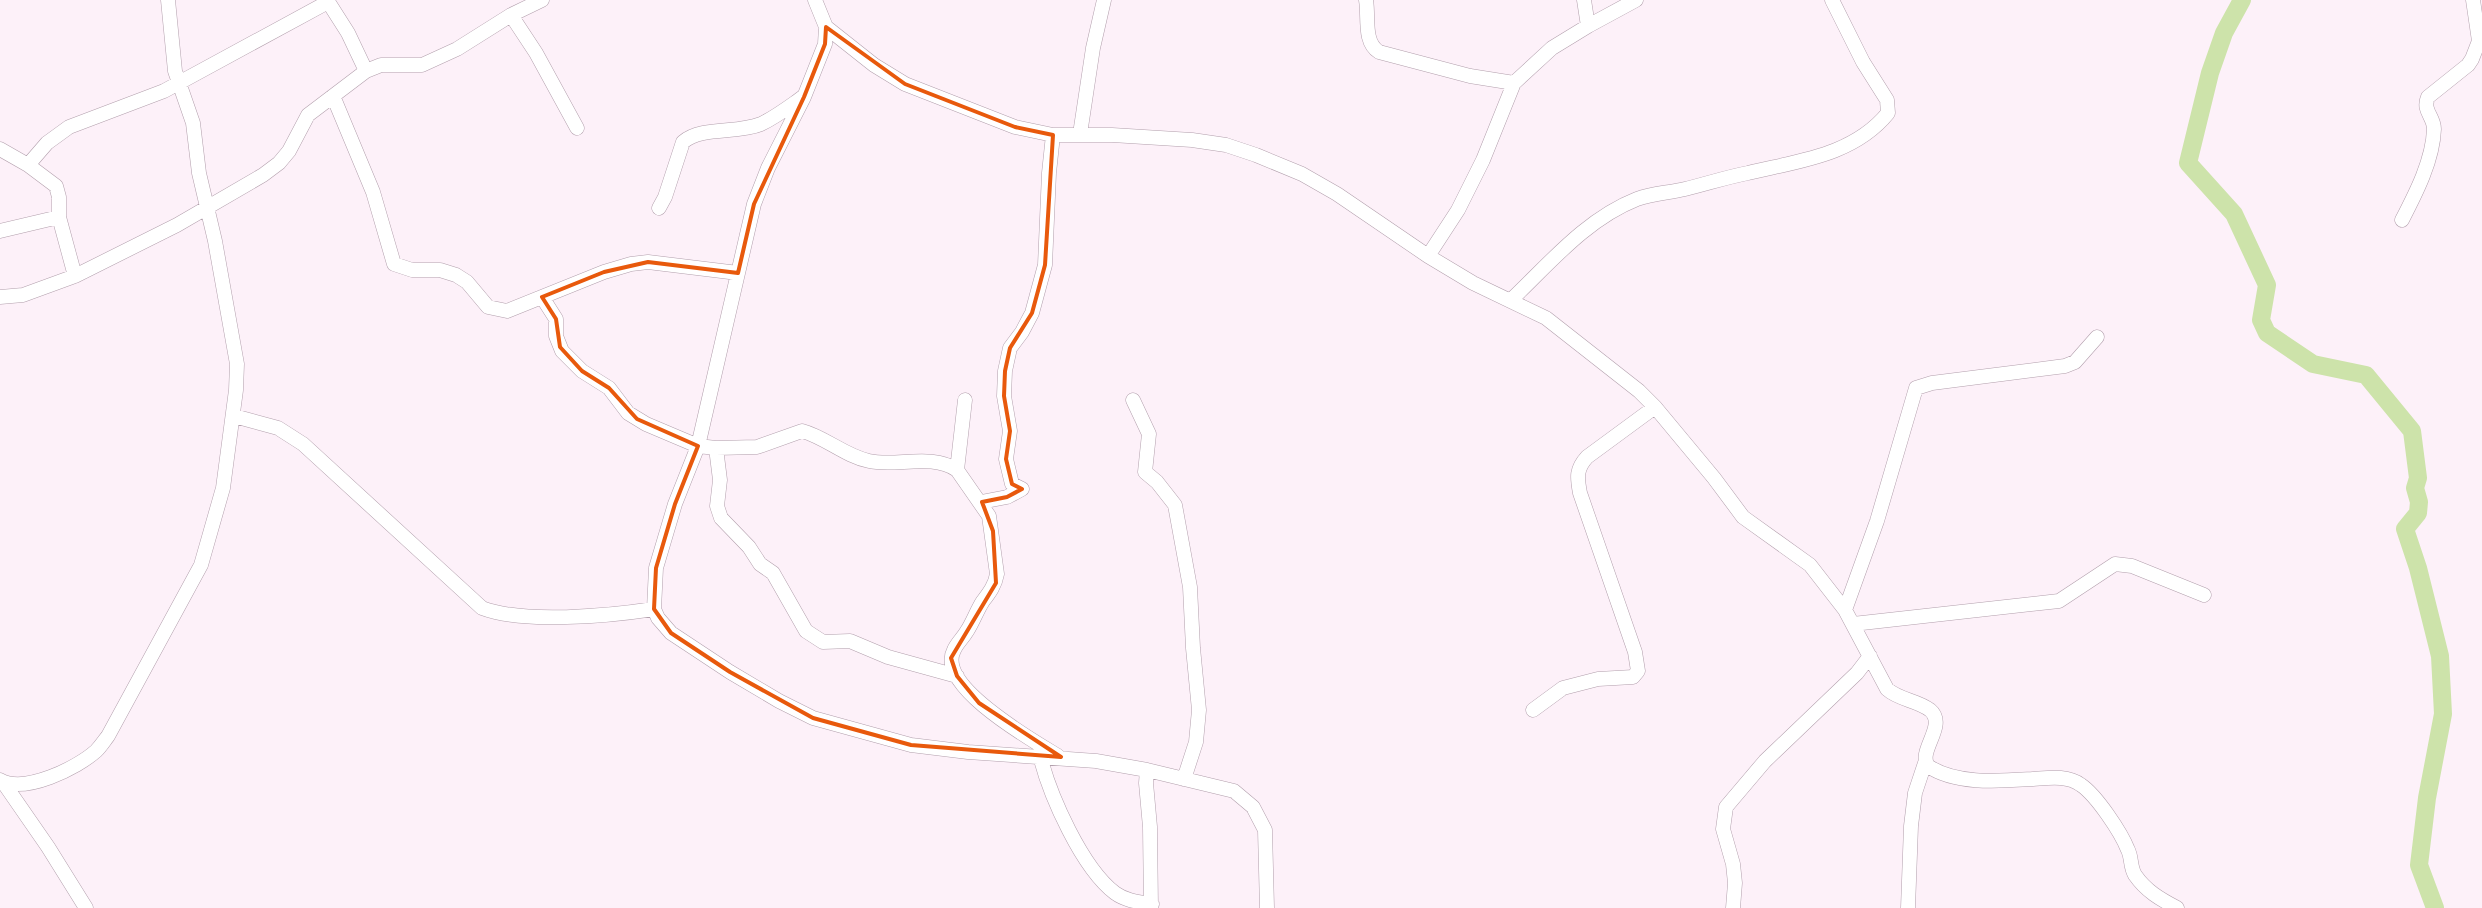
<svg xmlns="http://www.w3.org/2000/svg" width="2482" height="908" font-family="'DM Sans',sans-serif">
	<rect width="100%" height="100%" fill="#fdf1f9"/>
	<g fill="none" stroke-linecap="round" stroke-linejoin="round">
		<path stroke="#cde3aa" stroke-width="18" d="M2242 0 2224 33 2210 73 2188 163 2234 214 2267 285 2261 320 2267 333 2313 364 2366 375 2412 431 2418 478 2415 488 2419 502 2418 513 2405 529 2418 568 2440 656 2443 714 2427 798 2419 865 2435 908"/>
		<g stroke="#b29fac" stroke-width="15">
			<path id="minor" d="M327 0 348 33 366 71
				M815 0 826 27 825 44 804 97 768 168 754 204 698 446 675 504 656 568 654 609 658 618 671 633 730 672 779 701 813 718 911 745 968 752 1096 761 1147 770 1234 791 1253 807 1265 830 1267 908
				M1366 0C1369 17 1363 42 1379 52L1470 76 1514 83
				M511 15 536 53 577 128
				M1588 26 1636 0
				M826 27 874 65 905 84 1015 127 1053 135H1112L1192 140 1226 145 1256 155 1302 174 1337 194 1428 256 1473 283 1546 318 1639 391 1655 407 1714 478 1743 517 1810 565 1845 610 1887 689C1899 700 1917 700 1930 710 1948 725 1917 751 1928 766 1956 785 2000 781 2033 779 2049 778 2067 775 2081 785 2096 795 2121 832 2128 850 2132 858 2130 867 2135 875 2146 891 2160 899 2177 908
				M333 96 373 192 394 264 412 270H440L456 275 467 282 488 307 507 311 604 272 631 264 648 262 738 273
				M1080 134 1093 48 1104 0
				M0 149 28 165 56 186 59 197V217L75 276
				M28 165 47 143 69 127 164 91 328 2
				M659 208 665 197 683 142C702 126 737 134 761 124 776 117 790 106 803 97
				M2402 220C2416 193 2433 160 2434 129 2434 116 2422 111 2428 97L2468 65 2472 59 2479 41 2473 0
				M0 231 59 217
				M1428 256 1458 210 1483 160 1514 83 1552 48 1588 26 1584 0
				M0 297 23 295 75 276 177 225 263 175 279 163 289 151 308 115 366 71 381 65H422L457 49 511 15 542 0
				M542 297 556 319V336L562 351 582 371 609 388 628 413 646 424 698 446 716 448 757 447 802 431C825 437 845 456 869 461 896 467 932 453 957 470L989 516 997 574C995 585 990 592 983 601 977 610 973 622 967 631 963 638 957 643 954 650 935 686 1034 741 1058 756
				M1511 300C1549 264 1586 219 1637 199 1653 193 1669 193 1685 189 1706 184 1727 177 1748 173 1797 161 1853 156 1888 113L1887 100 1863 62 1832 0
				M1133 400 1149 434 1145 472 1157 482 1175 505 1190 587 1193 648 1199 710 1196 742 1184 779
				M234 416 278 428 303 444 482 608C524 624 608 616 654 609
				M716 448 720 480 717 506 721 518 749 547 760 564 773 573 806 631 823 642 850 641 888 657 957 676
				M957 470 965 400
				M981 502 1007 497 1022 489 1012 484 1006 459 1010 431 1004 396 1005 371 1010 348 1022 332 1032 313 1045 265 1049 173 1053 135
				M1845 610 1877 521 1916 388 1932 383 2065 366 2075 362 2097 337
				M1853 624 2059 601 2115 564 2132 566 2204 595
				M1533 710 1563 688 1598 679 1633 677 1638 671 1635 652 1580 493C1577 477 1576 469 1587 457L1655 407
				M1040 756C1050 796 1082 868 1115 893 1126 901 1139 902 1152 904
				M1147 770 1146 783 1150 827 1151 908
				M0 780C25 794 77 768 96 751 101 746 104 741 108 736L201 565 223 488 236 390 237 364 215 241 199 173 193 123 175 71 168 0
				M3 782 48 847 86 908
				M1733 908 1735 883 1733 864 1723 829 1726 807 1765 761 1857 673 1870 656
				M1908 908 1911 826 1915 793 1925 763"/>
		</g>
		<use href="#minor" stroke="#fff" stroke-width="14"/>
	</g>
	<path fill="none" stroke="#e8590c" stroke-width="4" stroke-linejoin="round" d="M826 27 905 84 1015 127 1053 135 1045 265 1032 313 1010 348 1005 371 1004 396 1010 431 1006 459 1012 484 1022 489 1007 497 982 502 993 531 996 583 951 658 957 676 979 703 1061 757 911 745 813 718 730 672 671 633 654 609 656 568 675 504 698 446 637 419 609 388 582 371 560 347 556 319 542 297 604 272 648 262 738 273 754 204 804 97 825 44Z"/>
</svg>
